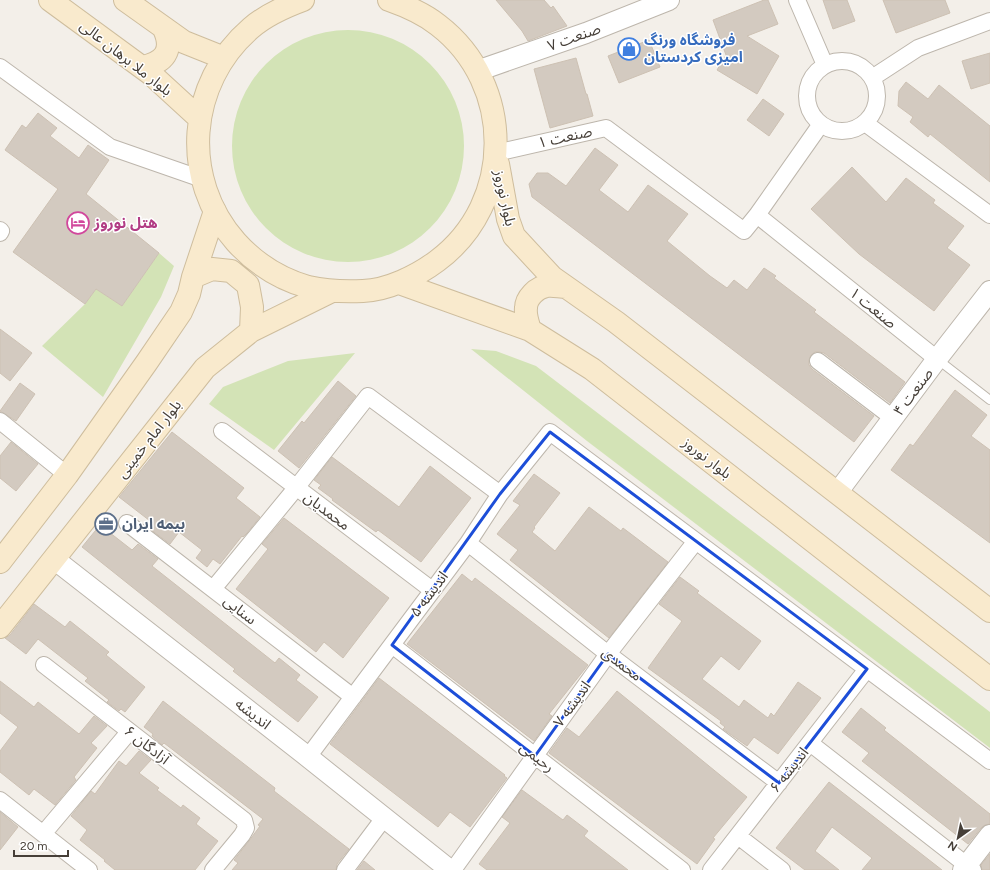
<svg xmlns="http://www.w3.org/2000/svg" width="990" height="870" font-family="Figtree,'Noto Sans Arabic',sans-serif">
	<rect width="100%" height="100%" fill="#f3efe9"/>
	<path fill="#d3e3b6" d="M232 146a116 116 0 1 1 232 0a116 116 0 1 1-232 0Z
		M159 253 174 266 161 297 103 397 42 346 85 304 96 289 122 306Z
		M471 349 496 351 536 366 990 712V748L587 441Z
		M355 353 274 450 209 404 223 387 288 361Z"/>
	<path fill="#d3cac0" stroke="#cdc1b3" d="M496 0H544L551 8 553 6 567 26 528 41 522 31Z
		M764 0H768L778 24 747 36 779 56 757 94 717 70 726 55 713 20Z
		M823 0H847L855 21 833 29Z
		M883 0H945L950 13 896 33Z
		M649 40 660 67 619 83 608 56Z
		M990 53V83L971 89 962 61Z
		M576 58 586 94H587L593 116 550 128 534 69Z
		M906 82 928 99 939 85 990 126V182L930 134 928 137 910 122 913 117 898 106 899 91Z
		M763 99 784 114 769 136 747 120Z
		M38 113 57 128 50 136 79 158 88 145 109 160 86 194 159 253 122 306 96 289 85 304 13 252 58 189 5 150 22 125 26 128Z
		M595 148 618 165 599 190 628 212 648 185 688 214 667 241 710 276 727 288 734 280 747 290 764 268 776 276 774 278 816 310 814 312 905 382 890 403 824 353 819 352H815L811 355 809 360V365L812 369 874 416 854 442 532 197 529 184 537 173H548L566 186Z
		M852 167 886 202 906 178 935 200 933 203 964 226 947 248 970 265 934 311 859 254 811 209Z
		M0 329 32 353 10 381 0 373Z
		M338 381 356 396 299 468 278 451 302 421 304 423Z
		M20 383 35 394 16 421 0 411Z
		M955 390 987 415 971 436 990 450V543L891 470 910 444 913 446Z
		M172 432 244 488 236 498 260 517 247 533 243 537 242 536 220 564 213 559 207 567 196 558 202 550 179 532 170 544 150 529 154 524 119 497Z
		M11 442 38 464 16 491 0 478V456Z
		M332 457 399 507 430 466 471 498 421 562 378 530 376 532 332 500 333 499 318 488 321 485 314 480Z
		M534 474 560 493 534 527 535 528 532 532 555 551 589 507 621 531 623 528 668 562 609 638 510 560 518 550 497 534 520 505 513 501Z
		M284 518 389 598 343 658 324 642 316 652 236 589 268 549 262 544Z
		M100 525 132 550 138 544 158 559 152 566 275 663 279 658 300 675 296 680 318 697 298 722 233 671 235 669 82 547Z
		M462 574 472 582 475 578 588 665 549 714 552 716 534 741 407 644Z
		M680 577 699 591 697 593 761 641 739 670 721 656 702 679 739 707 744 700 768 718 771 713 774 716 798 682 821 698 778 754 754 737 747 746 723 729 725 727 720 723 721 721 648 668 682 621 659 604Z
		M34 604 65 627 70 621 109 652 106 655 145 687 125 712 121 709 119 711 107 702 109 700 85 681 88 678 38 639 26 654 5 638 10 635Z
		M379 678 505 775 504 776 507 778 470 827 450 812 438 827 330 744Z
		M0 681 34 707 38 702 79 734 94 716 107 726 91 743 97 748 74 777 76 780 55 805 34 789 29 795 0 772V751L18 727 0 713Z
		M617 691 747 797 713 838 715 839 697 864 549 753 567 728 579 737Z
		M163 701 275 788 274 791 349 849 337 864 336 870H232L238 863 234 860 249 841 260 826 258 825 263 819 164 743 162 745 152 736 153 734 144 727Z
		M861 708 886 728 884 730 990 814V824L985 825 981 828 968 844 862 761 869 753 842 732Z
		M139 751 151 760 139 773 159 788 157 790 181 808 183 805 200 818 196 824 218 841 195 870H115L104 861 105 860 80 840 87 830 71 816 91 791 95 794 119 761 126 766Z
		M829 782 892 831 942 870H862L872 858 832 827 815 851 839 870H805L776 848Z
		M522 790 563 820 567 815 588 831 584 836 628 870H487L479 864 510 823 502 817Z
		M0 812 18 827 0 850Z
		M990 854V870H982L981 865Z
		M364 861 375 870H357Z"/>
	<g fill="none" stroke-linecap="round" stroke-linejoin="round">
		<g stroke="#bdb6ac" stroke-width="10">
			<path id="service" d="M937 359 990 400"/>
		</g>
		<g stroke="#bdb6ac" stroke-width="18">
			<path id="minor" d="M797 0 825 65
				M807 96a35 35 0 1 1 70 0a35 35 0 1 1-70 0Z
				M0 67 110 147 202 179
				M872 78 918 48 990 21
				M865 123 990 215
				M496 153 606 128 744 231 757 215 821 124
				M757 215 937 359
				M0 230 1 231 0 233
				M818 361 893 418
				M0 421 67 475
				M222 431 432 590
				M127 523 353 697
				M468 543 608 654 779 783
				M213 589 296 488 368 396 500 494
				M392 645 682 870
				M44 665 244 820 246 828 242 835 213 870
				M810 743 973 870
				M308 757 468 543 500 494 550 432 990 761
				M0 800 89 870
				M43 834 129 732
				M738 836 782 870
				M345 870 384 818
				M453 870 608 654 696 541
				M711 870 867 669"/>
		</g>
		<g stroke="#bdb6ac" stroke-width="22">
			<path id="tertiary" d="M477 71 586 33 669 0
				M837 493 937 359 990 291
				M54 559 308 757 450 870
				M963 870 990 835"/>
		</g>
		<g stroke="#cebd9d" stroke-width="24">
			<path id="secondary" d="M50 0 151 74 199 118
				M125 0 184 42 224 58
				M303 0C284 7 266 15 251 28 187 83 180 179 236 242 255 263 280 279 308 287 326 291 344 292 363 291 388 290 417 276 437 261 515 203 515 84 438 25 423 13 406 6 389 0
				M142 67C164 63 174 51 164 29
				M498 164 508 219 514 236 552 277 616 322 990 611
				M193 277 212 269 231 271 248 285 252 307 251 331
				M399 283 530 330 592 369 990 679
				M530 330C528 323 525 315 526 308 526 298 537 287 547 286 553 285 560 287 566 287
				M0 562 67 475 147 362 181 312 189 294 193 277 215 211
				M0 627 205 368 251 331 332 291"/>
		</g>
		<use href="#service" stroke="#fff" stroke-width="8"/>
		<use href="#minor" stroke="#fff" stroke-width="16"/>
		<use href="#tertiary" stroke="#fff" stroke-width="20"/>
		<use href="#secondary" stroke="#f9eacd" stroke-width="22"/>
	</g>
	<path fill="none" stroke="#1d4ed8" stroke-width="3" stroke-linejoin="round" d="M550 432 867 669 779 783 608 654 535 756 392 645 500 494Z"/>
	<defs>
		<g id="shop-ring" transform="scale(1.15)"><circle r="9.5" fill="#fff" stroke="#3f7fe0" stroke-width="1.5"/><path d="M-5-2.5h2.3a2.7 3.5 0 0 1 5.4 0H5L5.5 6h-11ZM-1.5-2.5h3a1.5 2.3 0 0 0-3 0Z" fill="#3f7fe0"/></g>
		<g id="hotel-ring" transform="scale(1.15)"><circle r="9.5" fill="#fff" stroke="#d1479c" stroke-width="1.5"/><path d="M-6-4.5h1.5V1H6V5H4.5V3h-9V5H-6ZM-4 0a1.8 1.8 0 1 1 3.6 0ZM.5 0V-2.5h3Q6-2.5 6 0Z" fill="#d1479c"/></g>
		<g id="office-ring" transform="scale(1.15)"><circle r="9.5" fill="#fff" stroke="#5c6f8a" stroke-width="1.5"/><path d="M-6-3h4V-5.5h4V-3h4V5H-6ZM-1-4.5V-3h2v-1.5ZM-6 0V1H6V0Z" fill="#5c6f8a"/></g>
	</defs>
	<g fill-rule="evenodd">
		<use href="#shop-ring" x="629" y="49"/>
		<use href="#hotel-ring" x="78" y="223"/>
		<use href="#office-ring" x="106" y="524"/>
	</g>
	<g text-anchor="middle" stroke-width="3" stroke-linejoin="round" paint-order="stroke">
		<g font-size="15" fill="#463f38" stroke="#fff">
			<text transform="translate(574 37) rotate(-20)" y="5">صنعت ۷</text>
			<text transform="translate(126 58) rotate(38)" y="5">بلوار ملا برهان عالی</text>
			<text transform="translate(565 137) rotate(-13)" y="5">صنعت ۱</text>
			<text transform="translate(505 198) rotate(78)" y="5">بلوار نوروز</text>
			<text transform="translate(873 308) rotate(39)" y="5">صنعت ۱</text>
			<text transform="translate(913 392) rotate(-53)" y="5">صنعت ۴</text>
			<text transform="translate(149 439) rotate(-52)" y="5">بلوار امام خمینی</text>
			<text transform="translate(707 458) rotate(38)" y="5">بلوار نوروز</text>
			<text transform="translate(327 511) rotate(37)" y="5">محمدیان</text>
			<text transform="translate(429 594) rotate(-53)" y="5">اندیشه ۵</text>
			<text transform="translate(240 610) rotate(38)" y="5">سنایی</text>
			<text transform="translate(622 664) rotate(37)" y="5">محمدی</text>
			<text transform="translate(572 704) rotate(-54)" y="5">اندیشه ۷</text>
			<text transform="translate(253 714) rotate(38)" y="5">اندیشه</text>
			<text transform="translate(147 745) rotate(38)" y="5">آزادگان ۶</text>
			<text transform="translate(537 757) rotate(38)" y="5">رحیمی</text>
			<text transform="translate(789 770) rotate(-52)" y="5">اندیشه ۶</text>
		</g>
		<g font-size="15" font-weight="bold" fill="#366cbe" stroke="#fff" text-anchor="start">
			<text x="644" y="45">فروشگاه ورنگ<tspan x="644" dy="17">امیزی کردستان</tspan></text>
		</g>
		<g font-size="15" font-weight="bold" fill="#b23c85" stroke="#fff" text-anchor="start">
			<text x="94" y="228">هتل نوروز</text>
		</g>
		<g font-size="15" font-weight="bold" fill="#4e5e75" stroke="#fff" text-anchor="start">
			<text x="122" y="529">بیمه ایران</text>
		</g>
	</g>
	<g transform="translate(958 838) rotate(213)" stroke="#ffffff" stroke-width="3" paint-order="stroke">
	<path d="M0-3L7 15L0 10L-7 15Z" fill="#463f38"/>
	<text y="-6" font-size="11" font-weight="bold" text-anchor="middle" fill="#463f38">N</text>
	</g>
	<path d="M14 850v6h54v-6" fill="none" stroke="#463f38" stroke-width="2"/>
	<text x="20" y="850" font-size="12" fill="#463f38" stroke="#ffffff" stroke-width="3" paint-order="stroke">20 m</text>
</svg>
